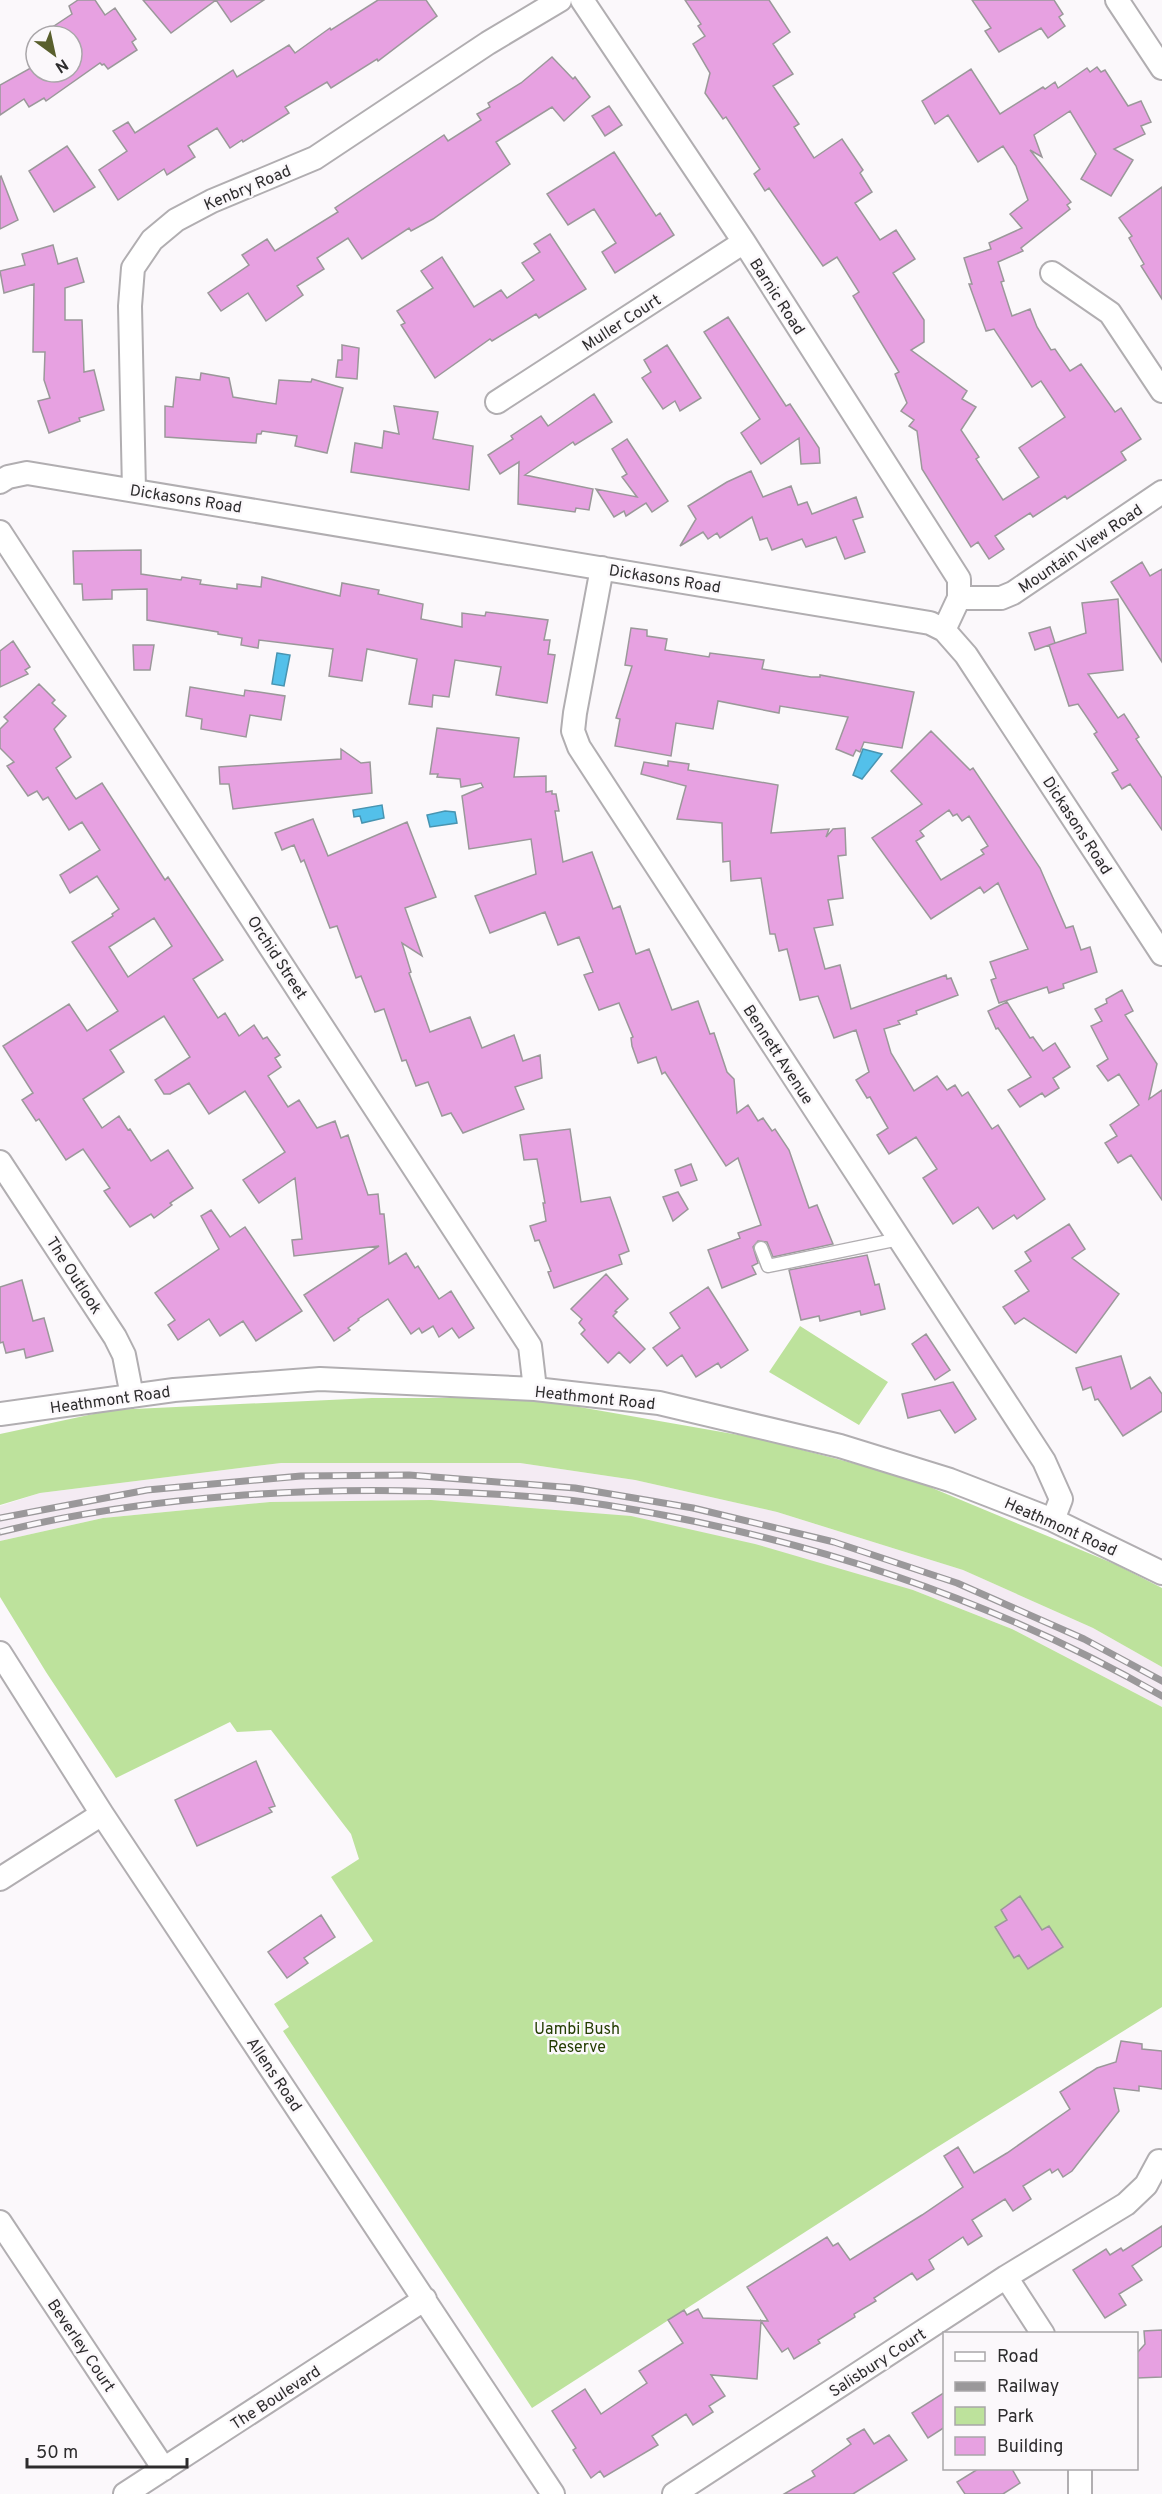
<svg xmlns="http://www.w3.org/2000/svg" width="1162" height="2494" font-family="Overpass,sans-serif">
	<rect width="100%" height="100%" fill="#fbf8fb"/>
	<path fill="#f4ebf3" d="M281 1463H520L635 1480 777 1512 963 1570 1093 1628 1162 1667V1707L1012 1629 913 1590 270 1502 103 1518 0 1541V1506L40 1493Z"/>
	<path fill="#bde29c" d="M800 1326 888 1382 859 1425 769 1372Z
		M372 1398H528L756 1438 864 1466 925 1485 1117 1565 1162 1588V1667L1093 1628 963 1570 777 1512 635 1480 520 1463H281L40 1493 0 1505V1434L112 1410Z
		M431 1500 631 1516 755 1544 913 1590 1012 1629 1162 1707V2007L931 2151 532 2408 283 2031 289 2027 274 2004 373 1941 331 1877 359 1859 351 1834 271 1730 237 1732 230 1722 116 1778 46 1672 0 1597V1541L103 1518 270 1502Z"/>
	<path fill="#53c0ea" stroke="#4894b1" stroke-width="1.5" d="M277 653 290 655 284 686 272 684Z
		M863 749 882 754 862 779 853 775Z
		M382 805 384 818 362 823 360 816 354 817 353 810Z
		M445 811 455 812 457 823 430 827 427 815Z"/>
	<path fill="#e7a1e1" stroke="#9b989a" stroke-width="1.5" fill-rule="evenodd" d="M78 0H95L105 15 115 8 136 39 132 42 137 50 108 69 104 64 102 65 100 63 46 101 44 98 29 107 24 99 0 115V85L36 65V72H72V36H39L72 14 69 6Z
		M143 0H216L171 33Z
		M216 0H264L231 22Z
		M378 0H426L437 16 378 61 377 59 331 88 327 82 285 107 289 113 243 142 242 140 230 148 217 128 188 146 195 157 167 175 164 169 118 200 99 170 127 151 113 131 128 122 135 133 233 70 237 77 289 45 295 53 330 28 331 30Z
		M685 0H769L790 32 773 44 793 74 773 86 799 124 794 127 814 158 842 139 863 170 860 173 872 192 855 203 880 240 896 230 915 259 893 273 924 320V342L911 350 967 391 962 399 976 407 961 430 979 457 976 459 1003 500 1039 477 1019 448 1065 417 1041 381 1032 387 994 329 986 331 969 284H972L964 258 991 249 989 243 1022 228 1010 214 1028 200 1016 166 1003 146 978 162 948 115 935 124 922 101 971 69 1000 114 1043 87 1045 89 1055 82 1058 88 1087 68 1090 72 1097 67 1101 72 1105 70 1128 106 1141 101 1151 122 1141 126 1145 134 1114 149 1133 160 1111 196 1081 179 1096 154 1070 111 1034 135 1042 157 1030 150 1071 202 1067 205 1070 209 1021 248 1023 251 998 262 1004 281 1001 282 1012 316 1030 309 1037 327 1051 350 1055 349 1070 371 1081 364 1115 412 1121 408 1141 439 1121 452 1126 460 1067 499 1065 496 1033 517 1030 513 995 536 1004 549 989 559 978 542 971 547 922 469 917 431 909 426 914 420 901 411 907 403 895 374 899 372 853 296 859 292 837 257 823 266 769 188 765 191 754 174 760 169 726 117 723 119 705 93 710 73 693 44 705 36 698 26 701 24Z
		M972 0H1054L1063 14 1059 17 1065 26 1048 38 1041 28 999 52 985 31 991 28Z
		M552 57 573 79 575 77 590 97 564 121 552 107 496 142 510 164 433 219 411 231 409 228 362 259 348 238 317 258 324 269 297 286 303 295 266 321 248 293 221 311 208 293 249 265 242 255 267 239 275 251 338 212 335 208 444 135 448 141 481 120 477 114 490 107 488 103 521 83Z
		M609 106 622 125 605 136 592 116Z
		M67 146 95 187 54 212 29 171Z
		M614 152 656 216 660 213 674 235 615 273 602 252 616 243 594 209 568 225 547 194Z
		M1 176 18 220 0 229V177Z
		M1162 187V299L1141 266 1144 264 1129 238 1132 236 1119 218Z
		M550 234 586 289 539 318 536 314 492 341 490 339 435 378 401 325 405 323 397 311 433 288 421 271 442 257 474 307 501 290 507 298 534 280 522 263 540 252 534 244Z
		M53 245 58 264 77 258 84 282 65 288V320H82L84 372 94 370 104 410 79 418 80 421 49 433 38 401 50 398 44 380 45 352H33L34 284 4 293 0 271 25 265 22 254Z
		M728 317 786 406 790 404 819 448 820 463 801 464 799 438 761 464 741 433 760 419 704 332Z
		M342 345 359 348 357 379 336 377 338 360H342Z
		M667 345 701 398 680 411 675 401 663 409 642 378 651 372 644 360Z
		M201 373 229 378 233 397 276 404 279 380 311 382 312 379 343 388 327 453 295 446 297 436 262 431 261 434H257L256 443 165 437V406L173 407 176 377 200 380Z
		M594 394 612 422 575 445 573 442 525 475 593 489 589 510 576 508 575 512 518 504 519 462 500 474 488 455 513 439 511 436 541 416 548 426Z
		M394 406 438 412 433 439 473 446 469 490 351 472 355 443 382 448 384 431 399 434Z
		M627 439 668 501 652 512 646 503 626 516 624 511 614 517 596 489 637 497 622 477 627 474 612 449Z
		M751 471 763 497 791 486 798 505 807 502 812 514 856 497 863 517 853 520 865 552 845 559 836 537 806 547 802 539 772 550 767 538 760 540 752 517 720 538 717 533 708 539 703 532 680 546 696 519 688 506 727 482Z
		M141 550V574L181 580 182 577 201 580 200 584 237 589V584L261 587 262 577 340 596 342 583 379 590 378 594 423 604 421 619 462 627V613L485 616 486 612 548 620 544 640H550L548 654 555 655 547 703 496 695 501 667 455 660 449 697 433 695 432 707 409 704 417 659 367 649 362 681 329 676 333 649 259 640 258 648 241 645 242 638 218 634V632L147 620V589L112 590V599L83 600 82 584H74L73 551Z
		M1142 562 1150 576 1162 569V662L1111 582Z
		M1118 599 1123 670 1088 674 1118 718 1124 714 1139 737 1136 739 1162 778V830L1130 784 1122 789 1112 773 1118 770 1094 734 1097 732 1078 704 1069 706 1049 645 1086 633 1082 603Z
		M1050 627 1055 643 1035 650 1029 633Z
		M631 628 647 630V636L667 639 665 650 709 657 710 653 764 660 762 669 811 677H820V675L914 692 902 748 864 742 860 752 856 750 853 756 836 749 848 717 780 706 779 713 718 701 713 729 676 723 671 756 615 746 620 719 616 718 632 666 625 665Z
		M13 641 30 667 25 670 28 674 0 687V651Z
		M133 645H154L150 670H134Z
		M39 684 55 700 52 703 66 716 54 729 71 757 56 768 73 795 76 799 102 783 165 880 168 877 223 960 193 979 218 1018 225 1013 239 1036 254 1025 263 1039 267 1037 280 1055 275 1058 281 1067 268 1076 288 1107 299 1100 317 1128 335 1121 341 1138 348 1135 368 1195 378 1194 380 1214H384L389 1264 406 1253 415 1268 418 1266 439 1299 451 1291 474 1328 459 1338 452 1328 439 1337 433 1326 422 1333 419 1328 411 1334 388 1299 358 1319 359 1320 348 1328 350 1330 334 1341 304 1295 379 1246 294 1256 292 1240 302 1239 295 1178 259 1203 243 1180 285 1152 245 1091 209 1114 189 1083 170 1094H164L155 1080 190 1057 164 1016 110 1050 124 1072 83 1099 102 1128 119 1116 128 1130 130 1129 151 1161 168 1150 193 1188 170 1203 172 1205 154 1218 151 1214 130 1227 104 1191 110 1188 83 1149 66 1160 39 1119 36 1121 22 1100 33 1093 3 1046 69 1004 87 1031 118 1011 72 942 113 916 112 914 119 909 97 876 70 893 60 875 100 850 82 822 69 830 48 797 43 800 37 791 28 796 7 766 14 762 0 748V729L8 721 4 717ZM154 918 172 946 128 977 109 947Z
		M190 687 244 696 245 690 285 696 281 720 250 715 246 737 201 729 202 719 186 716Z
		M437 728 519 738 514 777 546 776V792L552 791V794H556L559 811H555L556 817 563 862 592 852 613 909 620 906 636 954 649 949 672 1010 698 1001 710 1034 714 1033 727 1072 734 1079 737 1113 748 1105 758 1121 763 1118 772 1131 775 1129 789 1150 809 1208 817 1205 833 1244 773 1257 767 1242 758 1241 753 1247 758 1263 752 1266 756 1274 722 1288 708 1250 740 1238 738 1233 761 1225 738 1158 726 1166 665 1072 662 1074 656 1057 638 1063 632 1046 631 1038 633 1037 619 1003 599 1010 584 975 593 972 579 937 558 945 545 912 490 933 475 896 536 874 531 839 469 849 462 796 483 787 481 783 461 787 460 779 437 777 438 774H430Z
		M931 731 970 770 973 768 1040 868 1066 928 1073 926 1081 950 1090 947 1097 972 1063 984 1064 988 1049 993 1047 987 999 1003 991 980 996 978 990 962 1028 949 998 883 984 893 980 887 931 919 872 838 922 804 891 771ZM949 810 953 816 957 814 962 821 969 816 988 846 981 850 984 854 941 880 916 841 924 836 920 831Z
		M341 749 361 763 370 762 372 793 233 809 229 784H220L219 767 341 759Z
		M668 761 689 764 688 770 778 785 771 833 829 829 826 837 833 829 845 828 846 855 838 856 843 898 828 900 833 925 814 928 825 969 840 965 851 1009 946 975 947 979 951 978 958 995 916 1011 917 1014 898 1021 900 1024 884 1029 891 1053 914 1091 937 1076 947 1090 955 1085 962 1096 968 1092 992 1129 998 1125 1045 1199 1017 1219 1014 1215 993 1229 978 1207 953 1224 923 1178 937 1169 916 1137 889 1154 877 1135 888 1128 870 1097 867 1098 856 1080 869 1072 856 1030 834 1038 818 996 800 1000 787 949 779 951 775 934H770L761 878 731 881 730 861 723 862 722 823 677 819 686 786 641 774 644 762 668 766Z
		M313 819 328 856 407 822 436 897 405 908 422 956 402 943 411 972 409 973 430 1032 470 1017 482 1048 514 1035 523 1061 540 1055 542 1078 515 1087 524 1109 463 1133 451 1113 442 1116 428 1082 416 1086 406 1060 402 1061 384 1009 375 1012 361 976 356 978 337 926 330 928 304 860 301 862 294 845 282 850 275 833Z
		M1122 990 1133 1011 1125 1015 1157 1064 1149 1099 1162 1090V1200L1131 1155 1118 1163 1105 1143 1117 1136 1110 1125 1139 1105 1119 1074 1108 1081 1097 1066 1108 1059 1091 1026 1102 1021 1095 1009 1107 1003 1106 999Z
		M1007 1002 1030 1038 1033 1037 1043 1051 1055 1043 1070 1067 1053 1078 1059 1088 1045 1097 1042 1093 1020 1107 1008 1090 1031 1077 998 1028 996 1029 988 1011Z
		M570 1129 581 1202 610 1197 629 1251 619 1255 622 1264 554 1288 548 1272 551 1271 539 1240 535 1241 530 1226 546 1221 543 1203H545L537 1159 524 1160 520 1135Z
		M691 1164 697 1180 681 1186 675 1170Z
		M678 1192 688 1209 673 1221 663 1197Z
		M211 1210 230 1237 245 1227 302 1311 256 1341 243 1321 220 1336 209 1319 178 1340 168 1325 175 1320 155 1293 219 1249 201 1216Z
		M1069 1224 1085 1249 1072 1258 1119 1294 1076 1353 1024 1318 1015 1324 1003 1307 1029 1291 1015 1271 1031 1261 1025 1252Z
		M867 1255 875 1285 879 1284 885 1309 861 1315 860 1311 820 1321 819 1316 801 1320 789 1270Z
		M606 1274 628 1299 615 1311 617 1312 613 1316 645 1349 630 1363 619 1352 608 1363 581 1334 585 1330 579 1323 582 1319 571 1309Z
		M22 1280 33 1321 44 1318 53 1351 26 1358 24 1349 6 1353 3 1342 0 1343V1287Z
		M708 1287 748 1350 721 1368 718 1363 696 1377 682 1355 667 1366 653 1348 680 1328 670 1313Z
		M926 1334 950 1370 935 1380 912 1344Z
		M1121 1356 1131 1389 1150 1377 1162 1394V1411L1123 1436 1098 1399 1095 1400 1091 1387 1083 1390 1076 1368Z
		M953 1382 976 1419 955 1433 940 1410 908 1418 902 1394Z
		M256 1761 275 1806 269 1808 272 1812 197 1846 175 1800Z
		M1020 1896 1042 1930 1049 1926 1063 1947 1028 1969 1019 1955 1014 1958 995 1927 1007 1920 1001 1910Z
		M321 1915 335 1937 304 1958 308 1963 287 1978 268 1952Z
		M1121 2041 1142 2044V2049L1162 2051V2089L1139 2086V2091L1114 2088 1119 2111 1072 2171 1063 2177 1058 2169 1052 2173 1050 2169 1023 2186 1031 2199 1013 2211 1005 2199 972 2220 982 2236 968 2245 963 2237 929 2260 934 2269 917 2280 912 2273 874 2298 876 2301 854 2314 855 2317 818 2340 820 2343 794 2359 788 2348 782 2352 761 2321 757 2379 711 2375 725 2396 709 2406 713 2412 693 2425 686 2414 652 2436 658 2445 604 2477 600 2471 591 2478 573 2450 576 2448 552 2411 585 2389 601 2414 647 2383 639 2371 683 2343 668 2320 684 2310 687 2315 698 2309 703 2318 768 2321 747 2287 827 2237 833 2246 838 2243 850 2260 922 2215 963 2187 944 2156 958 2147 974 2173 1007 2153 1070 2109 1060 2092 1097 2068 1116 2062Z
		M1162 2226V2246L1132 2266 1142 2280 1119 2294 1126 2305 1105 2318 1073 2270 1106 2249 1110 2255 1121 2248 1123 2251Z
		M1162 2330V2377L1137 2378V2353L1145 2344 1144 2331Z
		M945 2392V2427L928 2438 912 2413Z
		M864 2429 874 2444 889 2435 907 2460 853 2494H784L815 2476 812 2471 851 2444 847 2439Z
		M978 2469H1012L1020 2483 1003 2494H965L957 2482Z"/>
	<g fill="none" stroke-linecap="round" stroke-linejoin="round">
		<g stroke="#b1aeb1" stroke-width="15">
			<path id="lane" d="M761 1248 768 1266 899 1239"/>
		</g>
		<g stroke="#b1aeb1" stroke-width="26">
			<path id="street" d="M582 0 744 242 959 579V598
				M1117 0 1162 68
				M1052 273 1110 313 1162 391
				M497 402 744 242
				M0 482 8 477 27 473 930 623 944 630 966 655 1162 954
				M134 490 130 306 133 268 152 240 176 220 212 201 315 158 488 43 560 0
				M0 532 530 1346 535 1389
				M602 568 575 713 573 731 579 747 1044 1461 1061 1499 1053 1520
				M944 630 959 598H1001L1013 593 1162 492
				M0 1162 115 1337 124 1355 132 1396
				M0 1414 174 1390 320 1379 535 1389 659 1403 840 1446 950 1480 1053 1520 1162 1573
				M0 1653 102 1814 553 2494
				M0 1879 102 1814
				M0 2222 164 2469
				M1006 2277 1043 2334
				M1080 2493V2468
				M125 2494 425 2299
				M674 2494 1006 2277 1126 2204 1146 2185 1159 2161"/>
		</g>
		<use href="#lane" stroke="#fff" stroke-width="12"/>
		<use href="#street" stroke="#fff" stroke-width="22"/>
		<g stroke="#9a989a" stroke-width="7">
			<path id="rail" d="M0 1518 147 1490 301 1476 409 1475 575 1488 693 1508 834 1542 957 1583 1084 1639 1162 1681
				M0 1532C76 1513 154 1502 232 1496 319 1489 405 1489 492 1494 530 1496 568 1499 606 1505 800 1536 992 1598 1162 1696"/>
		</g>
		<use href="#rail" stroke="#fbf8fb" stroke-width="4.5" stroke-dasharray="14" stroke-linecap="butt"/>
	</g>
	<g text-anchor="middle" stroke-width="5" stroke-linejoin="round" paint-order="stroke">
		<g font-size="16" fill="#2d2c2d" stroke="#fbf8fb">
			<text transform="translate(247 187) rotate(-23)" y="6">Kenbry Road</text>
			<text transform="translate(778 296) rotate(57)" y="6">Barnic Road</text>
			<text transform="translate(621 322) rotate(-33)" y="6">Muller Court</text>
			<text transform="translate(186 498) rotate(9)" y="6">Dickasons Road</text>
			<text transform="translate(1080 548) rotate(-34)" y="6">Mountain View Road</text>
			<text transform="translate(665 578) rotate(9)" y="6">Dickasons Road</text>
			<text transform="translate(1078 825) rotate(57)" y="6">Dickasons Road</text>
			<text transform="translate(278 957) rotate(57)" y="6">Orchid Street</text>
			<text transform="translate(779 1054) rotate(57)" y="6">Bennett Avenue</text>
			<text transform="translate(75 1275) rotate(57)" y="6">The Outlook</text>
			<text transform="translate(595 1397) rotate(6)" y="6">Heathmont Road</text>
			<text transform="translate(110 1399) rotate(-8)" y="6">Heathmont Road</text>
			<text transform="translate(1061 1526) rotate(24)" y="6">Heathmont Road</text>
			<text transform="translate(275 2074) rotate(56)" y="6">Allens Road</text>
			<text transform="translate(82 2345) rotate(56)" y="6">Beverley Court</text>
			<text transform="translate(877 2362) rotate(-33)" y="6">Salisbury Court</text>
			<text transform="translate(275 2397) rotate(-33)" y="6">The Boulevard</text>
		</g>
		<g font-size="16" fill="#243d02" stroke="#fbf8fb">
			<text x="577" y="2034">Uambi Bush<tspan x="577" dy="18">Reserve</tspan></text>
		</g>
	</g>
	<rect x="943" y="2332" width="195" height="138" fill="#fbf8fb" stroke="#a9a6a9" stroke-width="1.5"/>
	<rect x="955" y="2352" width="30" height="9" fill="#ffffff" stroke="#a9a6a9" stroke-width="1.5"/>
	<text x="997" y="2362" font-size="18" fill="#2d2c2d">Road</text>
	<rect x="955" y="2382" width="30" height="9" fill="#9a989a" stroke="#a9a6a9" stroke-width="1.5"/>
	<text x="997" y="2392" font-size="18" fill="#2d2c2d">Railway</text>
	<rect x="955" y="2407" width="30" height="18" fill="#bde29c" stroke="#a9a6a9" stroke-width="1.5"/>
	<text x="997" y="2422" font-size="18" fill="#2d2c2d">Park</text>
	<rect x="955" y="2437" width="30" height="18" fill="#e7a1e1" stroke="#a9a6a9" stroke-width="1.5"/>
	<text x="997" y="2452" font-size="18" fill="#2d2c2d">Building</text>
	<g transform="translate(54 54) rotate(147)"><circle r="28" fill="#fbf8fb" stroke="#a9a6a9" stroke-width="1.5"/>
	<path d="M0-4.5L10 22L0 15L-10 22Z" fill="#595f2d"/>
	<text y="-9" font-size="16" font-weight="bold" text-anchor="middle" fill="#2d2c2d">N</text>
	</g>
	<path d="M27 2458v9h160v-9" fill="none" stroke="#2d2c2d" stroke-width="3"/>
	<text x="36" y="2458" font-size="18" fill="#2d2c2d" stroke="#fbf8fb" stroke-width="4.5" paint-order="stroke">50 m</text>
</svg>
